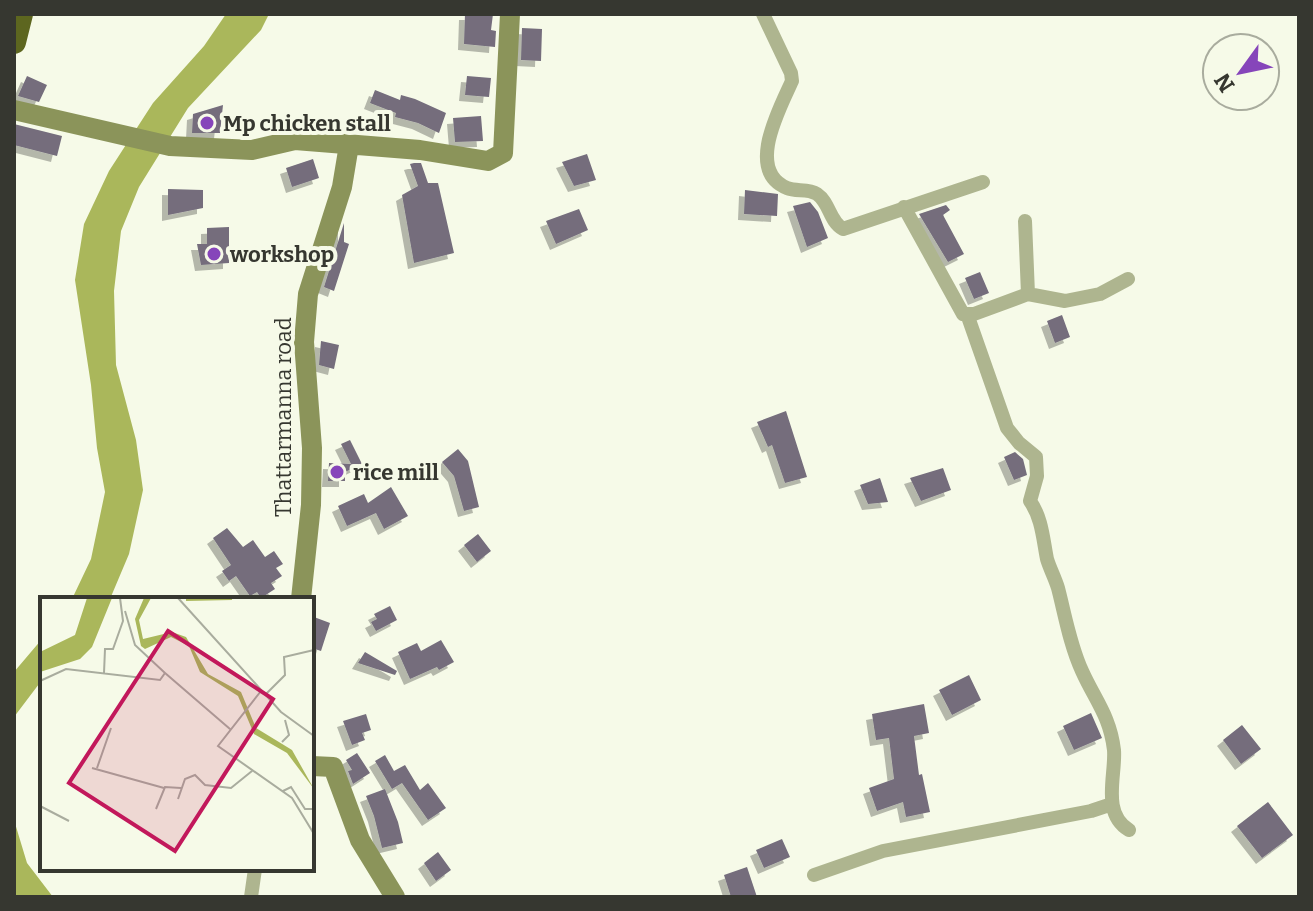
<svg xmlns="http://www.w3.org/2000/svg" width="1313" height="911" font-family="Bitter,serif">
	<defs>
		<filter id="shadow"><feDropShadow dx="-6" dy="6" stdDeviation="0" flood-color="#0004"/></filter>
	</defs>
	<rect width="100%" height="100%" fill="#f6fae8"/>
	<path fill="#aab75b" d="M226 14H269L261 30 188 108 139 187 121 231 114 291 116 365 136 440 143 490 129 554 110 599H72L91 559 105 492 97 448 91 385 75 280 84 224 109 171 153 103 204 46Z
		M42 639V680L14 717V672Z
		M14 820 27 863 53 897H14Z"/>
	<path fill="#746d7c" filter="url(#shadow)" d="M465 14H493L491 30 496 31 495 47 464 44Z
		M522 28 542 29 541 61 521 60Z
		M27 76 47 85 39 102 18 96Z
		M467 76 491 78 489 97 465 95Z
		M375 90 400 100 401 95 415 99 446 113 439 133 418 123 395 117 396 113 370 103Z
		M223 105 220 133H192L193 114Z
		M481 116 483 141 455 142 453 118Z
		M14 124 62 136 57 156 14 145Z
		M587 154 596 180 574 186 562 162Z
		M313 159 319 178 292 187 286 168Z
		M414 163H421L428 183H438L454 253 414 263 402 195 418 186 410 164Z
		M168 189 203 190V208L168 215Z
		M745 190 778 194 777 216 744 214Z
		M810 202 818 212 828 238 807 247 793 206Z
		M946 205 950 210 943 215 964 254 948 262 919 214Z
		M579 209 588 230 556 244 546 221Z
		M344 223V242L349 244 334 291 324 287Z
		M229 227V263L201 265 197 244H207V228Z
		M980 272 989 293 974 299 965 278Z
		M1062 315 1070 337 1055 343 1047 321Z
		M321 341 339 345 334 369 319 365Z
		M786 411 807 477 785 483 772 445 768 447 757 422Z
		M350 440 362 464 345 472V481H328L329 463 351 464 341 444Z
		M458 449 468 461 479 507 464 511 454 476 442 462Z
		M1015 452 1023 459 1027 475 1014 480 1004 457Z
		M943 468 951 490 921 501 910 478Z
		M880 478 888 502 868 504 860 485Z
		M391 487 408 516 384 529 376 513 347 526 338 506 364 494 368 503Z
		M227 528 243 547 253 540 265 557 274 551 283 564 276 568 282 576 271 583 275 589 261 598 257 592 250 596 236 576 229 581 222 571 231 565 213 538Z
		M478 534 491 551 477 562 464 545Z
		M390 606 397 620 376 631 371 622 377 619 374 614Z
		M314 617 330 623 321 651 312 648Z
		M441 640 454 662 439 670 437 667 410 679 398 652 417 643 421 651Z
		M365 652 397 671 395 675 358 663Z
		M969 675 981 700 952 715 939 690Z
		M924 704 929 733 914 736 919 775 922 774 930 812 906 817 903 802 877 811 869 788 894 779 889 738 876 740 872 714Z
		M1091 713 1102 738 1074 750 1063 726Z
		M366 714 371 730 362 733 365 740 352 745 343 721Z
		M1242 725 1261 749 1241 764 1223 740Z
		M357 753 370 773 353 784 348 771 352 770 346 760Z
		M385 755 394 771 405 765 420 790 428 783 446 808 428 820 402 783 392 789 375 761Z
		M385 789 398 822 403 843 382 848 374 816 366 796Z
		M1268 802 1293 835 1262 858 1237 826Z
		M782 839 790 857 764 868 756 850Z
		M438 852 451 870 436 881 424 863Z
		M747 867 757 897H731L724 875Z"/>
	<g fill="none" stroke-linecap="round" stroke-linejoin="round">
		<path stroke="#aeb58f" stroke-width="14" d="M763 14 791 73 792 81C780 108 745 171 787 188 796 192 808 188 817 194 830 203 829 221 843 229L983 182
			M904 207 963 314H974L1028 294 1065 301 1100 294 1128 279
			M1025 221 1028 294
			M967 314 1007 428 1019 443 1036 457 1037 476 1030 501C1042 518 1043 539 1047 559 1050 569 1055 578 1058 588 1065 615 1070 645 1082 671 1095 700 1110 716 1114 750 1116 775 1101 813 1129 830
			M814 875 883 851 1091 811 1112 804
			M251 897 255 869"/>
		<path stroke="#8b945a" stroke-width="20" d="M14 110 170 146 252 150 295 140 420 150 488 161 503 153 510 14
			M301 599 311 505 312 448 304 342 308 294 342 187 349 145
			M312 766 333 767 360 840 395 897"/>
		<path stroke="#5d661f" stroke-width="24" d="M14 42 21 14"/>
	</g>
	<g fill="#8645ba" stroke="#f6fae8" stroke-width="3">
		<circle cx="207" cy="123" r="8"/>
		<circle cx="214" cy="254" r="8"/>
		<circle cx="337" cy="472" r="8"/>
	</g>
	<g text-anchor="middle" stroke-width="8" stroke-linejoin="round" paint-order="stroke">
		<g font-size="22" font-weight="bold" fill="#363730" stroke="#f6fae8" text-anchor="start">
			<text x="223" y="131">Mp chicken stall</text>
			<text x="230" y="262">workshop</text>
			<text x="353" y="480">rice mill</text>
		</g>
		<g font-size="22" fill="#363730" stroke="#f6fae8">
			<text transform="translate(283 417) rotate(-90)" y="8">Thattarmanna road</text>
		</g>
	</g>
	<g transform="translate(40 597)">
		<rect width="274" height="274" fill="#f6fae8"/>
		<path d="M47 1H72L52 50 40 62 0 75V55L35 38ZM104 1H111L99 23 103 42 132 35 146 40 168 77 201 95 216 131 252 153 274 192 247 156 214 137 198 99 160 75 149 49 131 40 105 52 101 49 95 22Z" fill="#aab75b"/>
		<path fill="none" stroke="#aab75b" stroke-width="4" d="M146 2 192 1"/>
		<path fill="none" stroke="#a9ac9e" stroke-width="2" d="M138 1 241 115 274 139M85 14 95 48 125 76M64 76 65 52H73L83 24 80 1M0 84 26 72 120 83 125 76 190 132M221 94 178 149 252 201 274 237M226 97 245 78 244 60 274 53M242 145 249 138 245 123M52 171 124 191M57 171 71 131M243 194 251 190 265 212H274M138 202 145 182 155 178 165 188 191 191 212 174M0 209 29 224M116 212 125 190 141 191"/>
		<path fill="#c2185b" fill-opacity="0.15" stroke="#c2185b" stroke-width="4" d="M128 34 233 102 135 254 29 186Z"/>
		<rect width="274" height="274" fill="none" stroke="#363730" stroke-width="4"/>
	</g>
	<rect width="1313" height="911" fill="none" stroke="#363730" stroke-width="32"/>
	<g transform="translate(1241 72) rotate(237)"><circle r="38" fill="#f6fae8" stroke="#a9ac9e" stroke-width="2"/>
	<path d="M0-6L14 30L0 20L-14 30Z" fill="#8645ba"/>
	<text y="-12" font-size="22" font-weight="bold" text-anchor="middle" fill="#363730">N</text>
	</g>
</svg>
